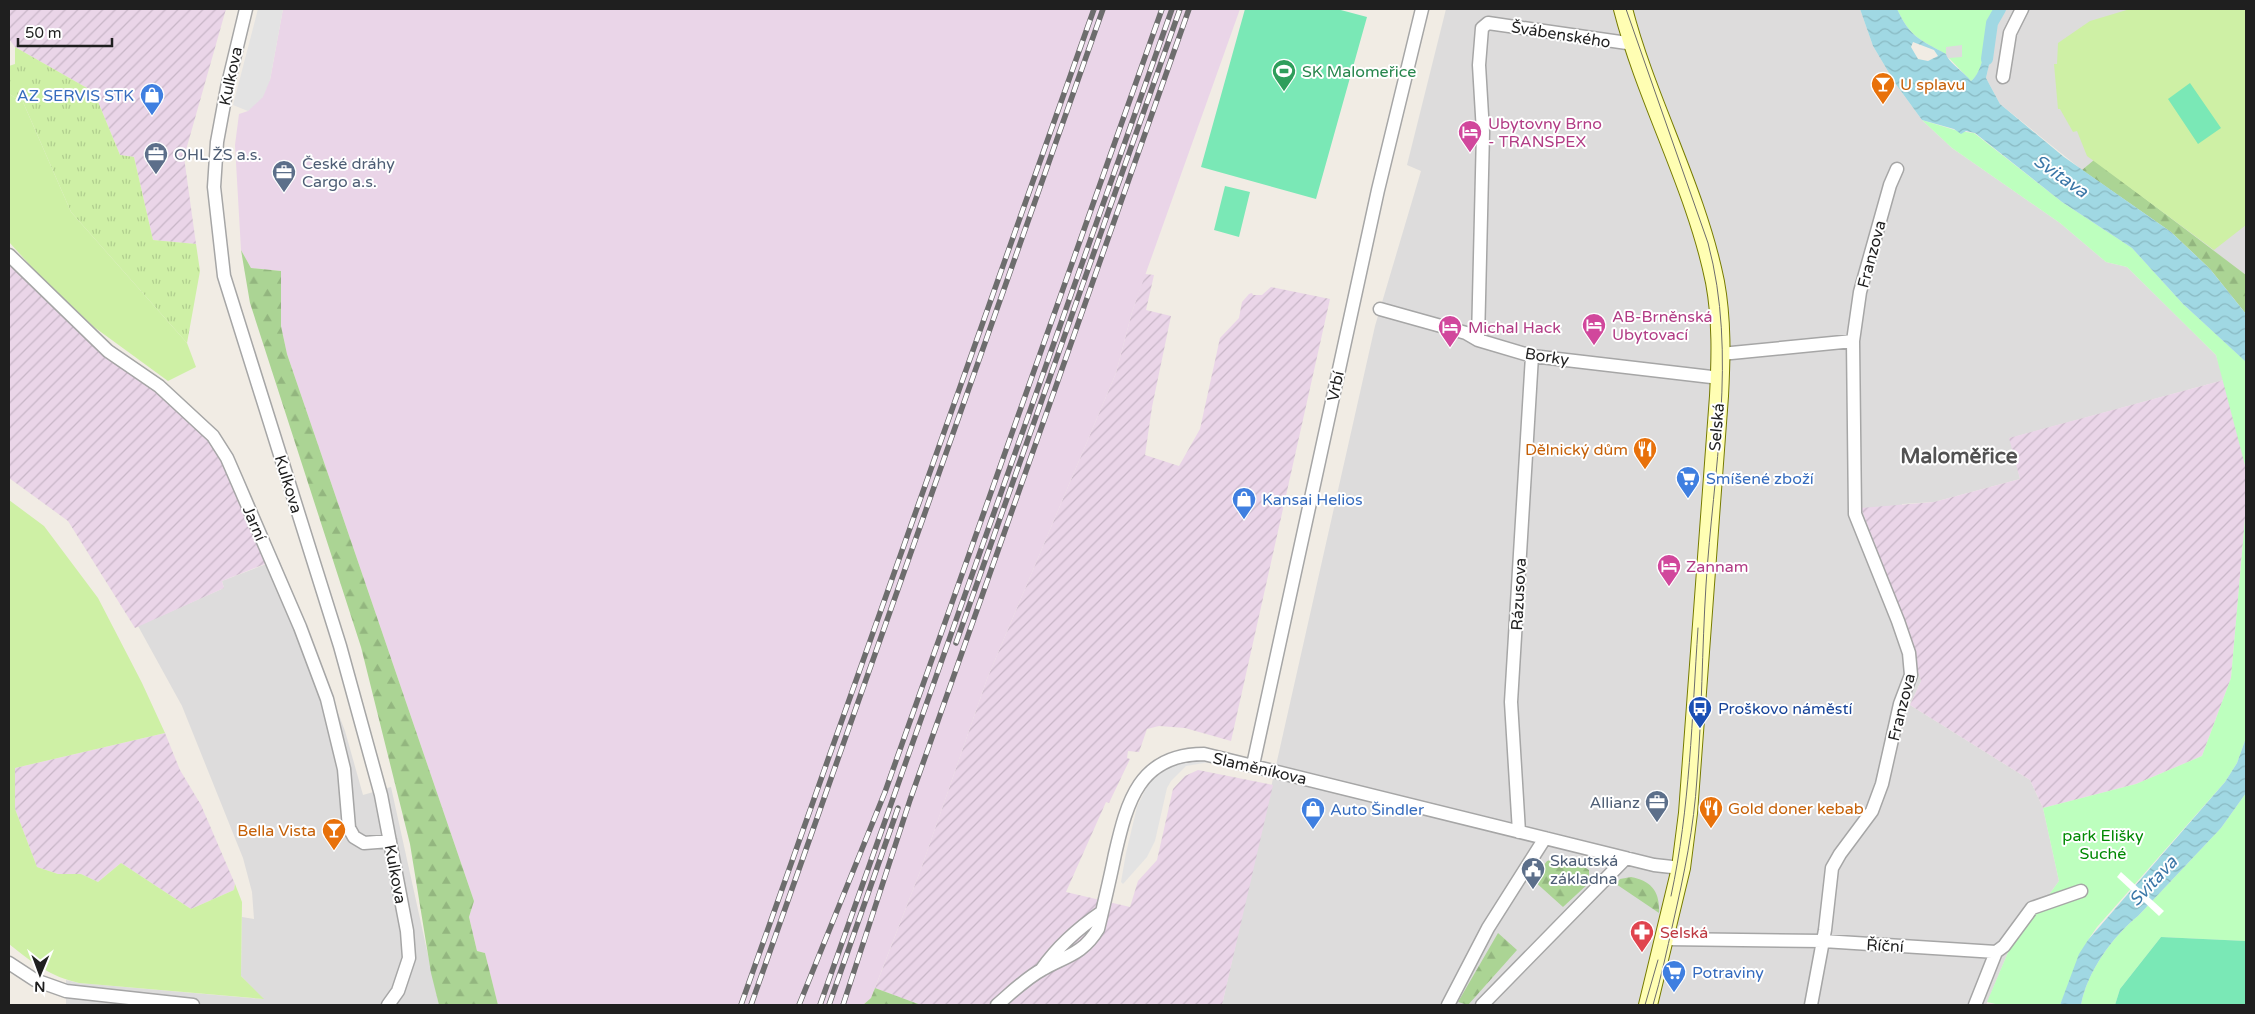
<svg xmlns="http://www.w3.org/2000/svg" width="2255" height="1014" font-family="'Varela Round',sans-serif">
	<defs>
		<pattern id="industrial-furrows" width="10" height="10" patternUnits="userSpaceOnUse" patternTransform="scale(1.25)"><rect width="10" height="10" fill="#ead5e8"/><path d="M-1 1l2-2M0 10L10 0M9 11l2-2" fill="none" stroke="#c8b6c7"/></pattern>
		<pattern id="grass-tufts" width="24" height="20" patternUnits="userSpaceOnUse" patternTransform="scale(1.25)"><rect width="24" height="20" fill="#cef0a5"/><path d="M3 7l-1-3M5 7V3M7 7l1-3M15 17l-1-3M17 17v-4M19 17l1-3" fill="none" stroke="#b0cd8e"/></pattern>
		<pattern id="forest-firs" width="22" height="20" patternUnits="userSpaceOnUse" patternTransform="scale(1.25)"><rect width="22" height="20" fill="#abd494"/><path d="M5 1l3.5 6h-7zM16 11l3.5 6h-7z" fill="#93b67f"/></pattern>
		<pattern id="water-waves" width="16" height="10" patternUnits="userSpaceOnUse" patternTransform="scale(1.25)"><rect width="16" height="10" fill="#a0d8e3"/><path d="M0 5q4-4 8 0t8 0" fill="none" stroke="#89b9c2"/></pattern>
	</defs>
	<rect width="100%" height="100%" fill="#f1ece4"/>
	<path fill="#dddcdc" d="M1446 9H1860L1873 46 1895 83 1922 120 1952 148 2060 223 2106 262 2127 267 2216 355 2224 380 2010 438 2020 479 1934 502 1902 504 1896 600 1921 681 1910 705 2030 780 2043 808 2059 881 2009 950 1986 1005H1222L1375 326 1421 171 1407 165Z
		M1897 9H2246V275L2094 161 2082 170 2000 104 1986 78 1992 52 1980 64 1947 58Z
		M279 559 345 731 363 795 391 787 439 1005H66V980L79 983 263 999 241 976 242 917 254 919 252 892 243 858 182 706 138 626 224 588 222 581Z"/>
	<path fill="url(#industrial-furrows)" d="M9 9H226L184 157 196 244 153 240 134 157 120 155 94 92 15 47 9 39Z
		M9 262 66 319 110 359 154 390 205 436 221 456 239 494 265 564 222 581 224 588 135 628 68 521 9 478Z
		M1145 274 1154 275 1146 310 1171 316 1152 407 1145 455 1179 466 1200 429 1220 338 1239 318 1242 302 1249 294 1252 293 1253 295H1262L1271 287 1330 299 1231 741 1185 728 1159 726 1147 729 1139 752 1128 751 1127 758 1130 759 1109 803 1106 802 1066 892 1130 907 1138 881 1157 860 1173 789 1185 776 1198 770 1273 785 1222 1005H921L875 988 921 869 987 679 1116 373 1132 312Z
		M2224 380 2246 469V508L2231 678 2202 756 2136 784 2043 808 2030 780 1910 705 1921 681 1896 600 1861 508 1934 502 2020 479 2009 438Z
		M165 733 180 770 201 805 235 884 234 890 191 909 121 863 98 882 81 874H58L37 867 15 809V768Z"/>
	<path fill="#ead5e8" d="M283 9H1240L1132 312 1116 373 987 679 921 869 871 998 863 1005H498L485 953 477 951 469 917 474 901 287 354 281 326V271L251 268 241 250 235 145 239 114 248 111 270 80Z"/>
	<path fill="url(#grass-tufts)" d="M15 47 94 92 120 155 134 157 153 240 196 244 200 271 187 343 71 212 23 102 9 94V66L15 64Z"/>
	<path fill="url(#forest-firs)" d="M2094 160 2246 275V314L2210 269 2171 232 2082 170Z
		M241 250 251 268 281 271V326L287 354 474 901 469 917 477 951 485 953 498 1005H439L431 973 410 844 361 647 250 303Z
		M1557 858 1572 859 1589 870V883L1563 907 1533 880 1547 861Z
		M1631 877C1652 881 1660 892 1659 913L1616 884 1620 879Z
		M1498 933 1517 950 1468 1005 1458 1002Z
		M875 988 921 1005H863L871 998Z"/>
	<path fill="#bdffbe" d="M1897 9H1995C1992 13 1988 18 1987 23 1984 39 1986 71 1971 81L1949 58 1962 57V45L1946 47V54C1919 39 1911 38 1897 9Z
		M1922 120 1958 131 1974 133 2062 202 2132 248 2183 304 2244 360 2246 362V469L2216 355 2127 267 2106 262 2060 223 1952 148Z
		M2246 508V738L2237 763 2225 782 2097 927 2088 940 2060 1005H2000L1987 1002 2009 950 2059 881 2043 808 2136 784 2202 756 2231 678Z
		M2246 793V941L2161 937 2120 989 2115 1005H2081C2087 972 2112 937 2138 916L2221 828Z"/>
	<path fill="#cef0a5" d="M2130 9H2246V225L2214 250 2087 156 2077 131 2073 132 2060 109H2058L2054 64H2057L2058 43 2090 21Z
		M9 94 23 102 71 212 187 343 196 367 168 381 94 327 39 275 9 242Z
		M9 500 44 526 98 598 142 683 165 733 15 768V809L37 867 58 874H81L98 882 121 863 191 909 234 890 235 884 242 902 241 976 264 999 79 983C51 977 31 962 9 944Z"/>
	<path fill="#7ae8b6" d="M1245 9H1337L1367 17 1316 199 1201 167Z
		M2190 83 2221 128 2198 144 2168 99Z
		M1225 186 1250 192 1239 237 1214 230Z
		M2161 937 2246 941V1005H2115L2120 989Z"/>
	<path fill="#e3e3e3" d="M258 9H283L270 80 263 97 248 111 233 105Z
		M1208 759 1210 762 1186 766 1171 781 1167 788 1155 841 1147 857 1123 884 1121 882 1126 853 1137 807 1148 784 1159 773 1170 766 1184 762Z"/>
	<path fill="url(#water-waves)" fill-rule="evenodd" d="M1860 9H1897C1911 38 1919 39 1946 54 1948 62 1965 73 1971 81 1980 75 1985 53 1985 42L1992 43V52L1986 78 2000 104 2064 157 2171 232 2210 269 2246 314V362L2183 304 2132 248 2062 202 1975 133 1966 131 1961 134 1954 129 1922 120 1895 83 1873 46ZM1913 42 1934 50 1938 56 1928 61 1918 59 1911 47Z
		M2246 738V793L2221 828 2138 916C2112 937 2087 972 2081 1005H2060L2079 954 2088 940 2225 782 2237 763Z"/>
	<path fill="#fff" d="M2121 872 2164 911 2159 916 2117 877Z"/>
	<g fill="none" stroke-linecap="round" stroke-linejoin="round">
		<path stroke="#a0d8e3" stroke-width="12" d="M1987 59 1992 23 2000 9"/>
		<g stroke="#a6a6a6" stroke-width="15">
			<path id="street" d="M246 9 227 88 217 142 214 187 224 276 340 646 381 795 407 931 409 958 398 991 388 1005
				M2003 77 2010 33 2022 9
				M9 255 108 351 159 386 213 436 227 458 237 481 300 627 327 699 344 769 349 828 354 837 364 843 390 841
				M1380 309 1466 333 1478 340 1532 356 1720 378
				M1478 340 1483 132 1479 65 1482 28 1488 23 1634 44
				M1721 354 1853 341
				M1253 765 1378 190 1422 9
				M1519 832 1511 702 1532 356
				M1665 939 1823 941 1996 952 2004 946 2032 908 2081 891
				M9 963 35 980 66 991 193 1005
				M1042 969C1058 946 1080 927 1102 912
				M997 1005C1011 993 1026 978 1043 969 1066 956 1083 954 1098 929 1104 904 1110 879 1115 854 1127 802 1139 754 1204 754L1654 865 1681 868
				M1448 1005 1488 928 1545 838
				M1482 1005 1626 858
				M1811 1005 1825 930 1832 868 1840 854 1872 811 1882 784 1900 704 1911 675 1909 653 1898 621 1855 514 1853 341 1860 292 1890 185 1897 169
				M1975 1005 1996 952"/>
		</g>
		<g stroke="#767b00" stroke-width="20">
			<path id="secondary" d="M1623 9C1647 102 1696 188 1715 282 1722 320 1721 358 1719 396L1688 813 1681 868 1648 1005"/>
		</g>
		<use href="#street" stroke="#fff" stroke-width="12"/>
		<use href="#secondary" stroke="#fffeb3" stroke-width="18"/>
		<path stroke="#6d6d6d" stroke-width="1" d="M1626 9 1708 243C1738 355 1713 472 1706 585 1702 649 1702 714 1697 778 1694 827 1684 875 1673 923 1667 950 1661 978 1653 1005
			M1671 896C1690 808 1692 717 1698 628
			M1645 1005 1658 960"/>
		<g stroke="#6d6d6d" stroke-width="5.5">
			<path id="rail" d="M956 643 1180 9
				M741 1005 1094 9
				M751 1005 1103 9
				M799 1005 885 792 1162 9
				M820 1005 1172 9
				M829 1005 898 808
				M843 1005 910 800 1189 9"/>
		</g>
		<use href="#rail" stroke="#fff" stroke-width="4" stroke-dasharray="11" stroke-linecap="butt"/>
	</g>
	<defs>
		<g id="stadium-pin" transform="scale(1.25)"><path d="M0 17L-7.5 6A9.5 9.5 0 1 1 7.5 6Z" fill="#2e9e5b" stroke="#fff"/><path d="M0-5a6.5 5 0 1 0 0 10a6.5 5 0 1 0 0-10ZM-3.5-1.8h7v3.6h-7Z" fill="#fff"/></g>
		<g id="bar-pin" transform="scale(1.25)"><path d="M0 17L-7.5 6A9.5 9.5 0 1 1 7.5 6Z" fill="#e8710a" stroke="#fff"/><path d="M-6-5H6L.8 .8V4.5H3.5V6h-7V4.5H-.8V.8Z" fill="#fff"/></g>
		<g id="shop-pin" transform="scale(1.25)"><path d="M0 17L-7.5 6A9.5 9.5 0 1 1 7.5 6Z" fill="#3f7fe0" stroke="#fff"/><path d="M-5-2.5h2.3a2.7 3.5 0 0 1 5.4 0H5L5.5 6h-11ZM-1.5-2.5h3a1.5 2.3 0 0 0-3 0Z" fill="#fff"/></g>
		<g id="hotel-pin" transform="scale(1.25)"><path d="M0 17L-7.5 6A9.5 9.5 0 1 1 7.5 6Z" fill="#d1479c" stroke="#fff"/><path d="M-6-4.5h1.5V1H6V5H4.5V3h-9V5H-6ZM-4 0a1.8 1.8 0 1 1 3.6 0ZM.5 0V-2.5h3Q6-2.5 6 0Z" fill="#fff"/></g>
		<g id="office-pin" transform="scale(1.25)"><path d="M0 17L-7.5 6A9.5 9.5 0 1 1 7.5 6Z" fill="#5c6f8a" stroke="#fff"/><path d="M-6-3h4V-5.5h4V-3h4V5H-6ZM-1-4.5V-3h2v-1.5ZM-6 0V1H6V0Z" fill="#fff"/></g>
		<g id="restaurant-pin" transform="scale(1.25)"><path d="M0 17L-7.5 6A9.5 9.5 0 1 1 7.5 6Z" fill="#e8710a" stroke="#fff"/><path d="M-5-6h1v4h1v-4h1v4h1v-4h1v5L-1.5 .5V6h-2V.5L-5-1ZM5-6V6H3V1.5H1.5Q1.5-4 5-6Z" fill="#fff"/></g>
		<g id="supermarket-pin" transform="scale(1.25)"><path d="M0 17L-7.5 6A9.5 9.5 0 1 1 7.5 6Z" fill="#3f7fe0" stroke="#fff"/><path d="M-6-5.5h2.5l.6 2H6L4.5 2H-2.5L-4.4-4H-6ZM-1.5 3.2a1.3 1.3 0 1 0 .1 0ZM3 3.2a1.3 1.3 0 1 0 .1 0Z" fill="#fff"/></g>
		<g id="bus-pin" transform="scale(1.25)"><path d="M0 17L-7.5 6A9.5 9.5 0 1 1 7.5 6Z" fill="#1a4fb4" stroke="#fff"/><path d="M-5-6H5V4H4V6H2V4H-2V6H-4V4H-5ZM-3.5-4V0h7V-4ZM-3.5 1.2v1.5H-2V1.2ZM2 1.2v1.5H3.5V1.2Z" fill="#fff"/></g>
		<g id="civic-pin" transform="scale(1.25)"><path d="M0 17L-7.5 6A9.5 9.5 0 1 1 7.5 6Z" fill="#5c6f8a" stroke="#fff"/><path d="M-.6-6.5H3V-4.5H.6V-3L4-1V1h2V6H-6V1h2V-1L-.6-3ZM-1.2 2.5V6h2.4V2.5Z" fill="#fff"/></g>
		<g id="pharmacy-pin" transform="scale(1.25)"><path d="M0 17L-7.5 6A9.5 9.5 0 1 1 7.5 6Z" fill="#e0444e" stroke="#fff"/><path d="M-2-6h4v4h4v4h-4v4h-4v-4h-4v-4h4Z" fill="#fff"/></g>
	</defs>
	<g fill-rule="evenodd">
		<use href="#stadium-pin" x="1284" y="71"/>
		<use href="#bar-pin" x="1883" y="84"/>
		<use href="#shop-pin" x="152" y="95"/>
		<use href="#hotel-pin" x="1470" y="132"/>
		<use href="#office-pin" x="156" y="154"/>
		<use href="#office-pin" x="284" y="172"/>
		<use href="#hotel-pin" x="1594" y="325"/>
		<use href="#hotel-pin" x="1450" y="327"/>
		<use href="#restaurant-pin" x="1645" y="449"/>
		<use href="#supermarket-pin" x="1688" y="478"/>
		<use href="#shop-pin" x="1244" y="499"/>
		<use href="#hotel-pin" x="1669" y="566"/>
		<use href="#bus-pin" x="1700" y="708"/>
		<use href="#office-pin" x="1657" y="802"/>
		<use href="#restaurant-pin" x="1711" y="808"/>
		<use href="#shop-pin" x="1313" y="809"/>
		<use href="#bar-pin" x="334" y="830"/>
		<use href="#civic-pin" x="1533" y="869"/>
		<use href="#pharmacy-pin" x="1642" y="932"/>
		<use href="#supermarket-pin" x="1674" y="972"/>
	</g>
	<g text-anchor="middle" stroke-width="4" stroke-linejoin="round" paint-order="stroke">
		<g font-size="16" fill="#1f1f1f" stroke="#fff">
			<text transform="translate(1561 34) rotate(9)" y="6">Švábenského</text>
			<text transform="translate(230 76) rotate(-78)" y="6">Kulkova</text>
			<text transform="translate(1871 254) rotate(-75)" y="6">Franzova</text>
			<text transform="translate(1547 356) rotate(9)" y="6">Borky</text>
			<text transform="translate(1335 386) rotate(-78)" y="6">Vrbí</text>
			<text transform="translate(1716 427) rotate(-85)" y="6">Selská</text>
			<text transform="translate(289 484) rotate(73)" y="6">Kulkova</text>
			<text transform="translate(255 523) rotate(67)" y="6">Jarní</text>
			<text transform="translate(1518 594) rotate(-87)" y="6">Rázusova</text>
			<text transform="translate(1901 707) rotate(-76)" y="6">Franzova</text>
			<text transform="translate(1260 768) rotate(13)" y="6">Slaměníkova</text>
			<text transform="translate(396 874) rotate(79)" y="6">Kulkova</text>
			<text transform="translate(1885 945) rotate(3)" y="6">Říční</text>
		</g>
		<g font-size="16" fill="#27864d" stroke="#fff" text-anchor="start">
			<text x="1302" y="77">SK Malomeřice</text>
		</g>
		<g font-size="16" fill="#c56008" stroke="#fff" text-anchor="start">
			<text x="1900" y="90">U splavu</text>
			<text x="1628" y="455" text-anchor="end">Dělnický dům</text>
			<text x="1728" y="814">Gold doner kebab</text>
			<text x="316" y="836" text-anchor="end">Bella Vista</text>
		</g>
		<g font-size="16" fill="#366cbe" stroke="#fff" text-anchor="start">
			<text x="134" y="101" text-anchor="end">AZ SERVIS STK</text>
			<text x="1706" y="484">Smíšené zboží</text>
			<text x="1262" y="505">Kansai Helios</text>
			<text x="1330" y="815">Auto Šindler</text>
			<text x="1692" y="978">Potraviny</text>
		</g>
		<g font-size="16" fill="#b23c85" stroke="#fff" text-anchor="start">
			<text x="1488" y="129">Ubytovny Brno<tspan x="1488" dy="18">- TRANSPEX</tspan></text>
			<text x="1612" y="322">AB-Brněnská<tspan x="1612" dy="18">Ubytovací</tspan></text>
			<text x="1468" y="333">Michal Hack</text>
			<text x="1686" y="572">Zannam</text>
		</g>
		<g font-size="16" fill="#4e5e75" stroke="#fff" text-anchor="start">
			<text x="174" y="160">OHL ŽS a.s.</text>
			<text x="302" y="169">České dráhy<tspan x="302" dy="18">Cargo a.s.</tspan></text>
			<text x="1640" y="808" text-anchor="end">Allianz</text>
			<text x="1550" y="866">Skautská<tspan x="1550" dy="18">základna</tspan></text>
		</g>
		<g font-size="16" fill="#164399" stroke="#fff" text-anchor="start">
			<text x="1718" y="714">Proškovo náměstí</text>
		</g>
		<g font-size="16" fill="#008903" stroke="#fff">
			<text x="2103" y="841">park Elišky<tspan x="2103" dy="18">Suché</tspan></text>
		</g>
		<g font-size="16" fill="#be3a42" stroke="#fff" text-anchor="start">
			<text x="1660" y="938">Selská</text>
		</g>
		<g font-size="18" font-style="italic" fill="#3c78a8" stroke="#fff">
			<text transform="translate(2061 176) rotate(35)" y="6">Svitava</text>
			<text transform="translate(2153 881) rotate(-47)" y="6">Svitava</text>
		</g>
		<g font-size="21" font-weight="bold" fill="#525252" stroke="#fff">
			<text x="1959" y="463">Maloměřice</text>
		</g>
	</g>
	<rect width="2255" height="1014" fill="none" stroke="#1f1f1f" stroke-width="20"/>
	<g transform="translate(40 974) rotate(181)" stroke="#ffffff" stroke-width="4" paint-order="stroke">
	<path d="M0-4L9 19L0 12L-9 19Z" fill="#1f1f1f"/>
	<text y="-8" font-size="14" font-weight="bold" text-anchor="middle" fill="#1f1f1f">N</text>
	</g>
	<path d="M18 38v8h94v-8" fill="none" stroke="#1f1f1f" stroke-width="2.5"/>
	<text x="25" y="38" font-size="15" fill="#1f1f1f" stroke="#ffffff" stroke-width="4" paint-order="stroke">50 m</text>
</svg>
